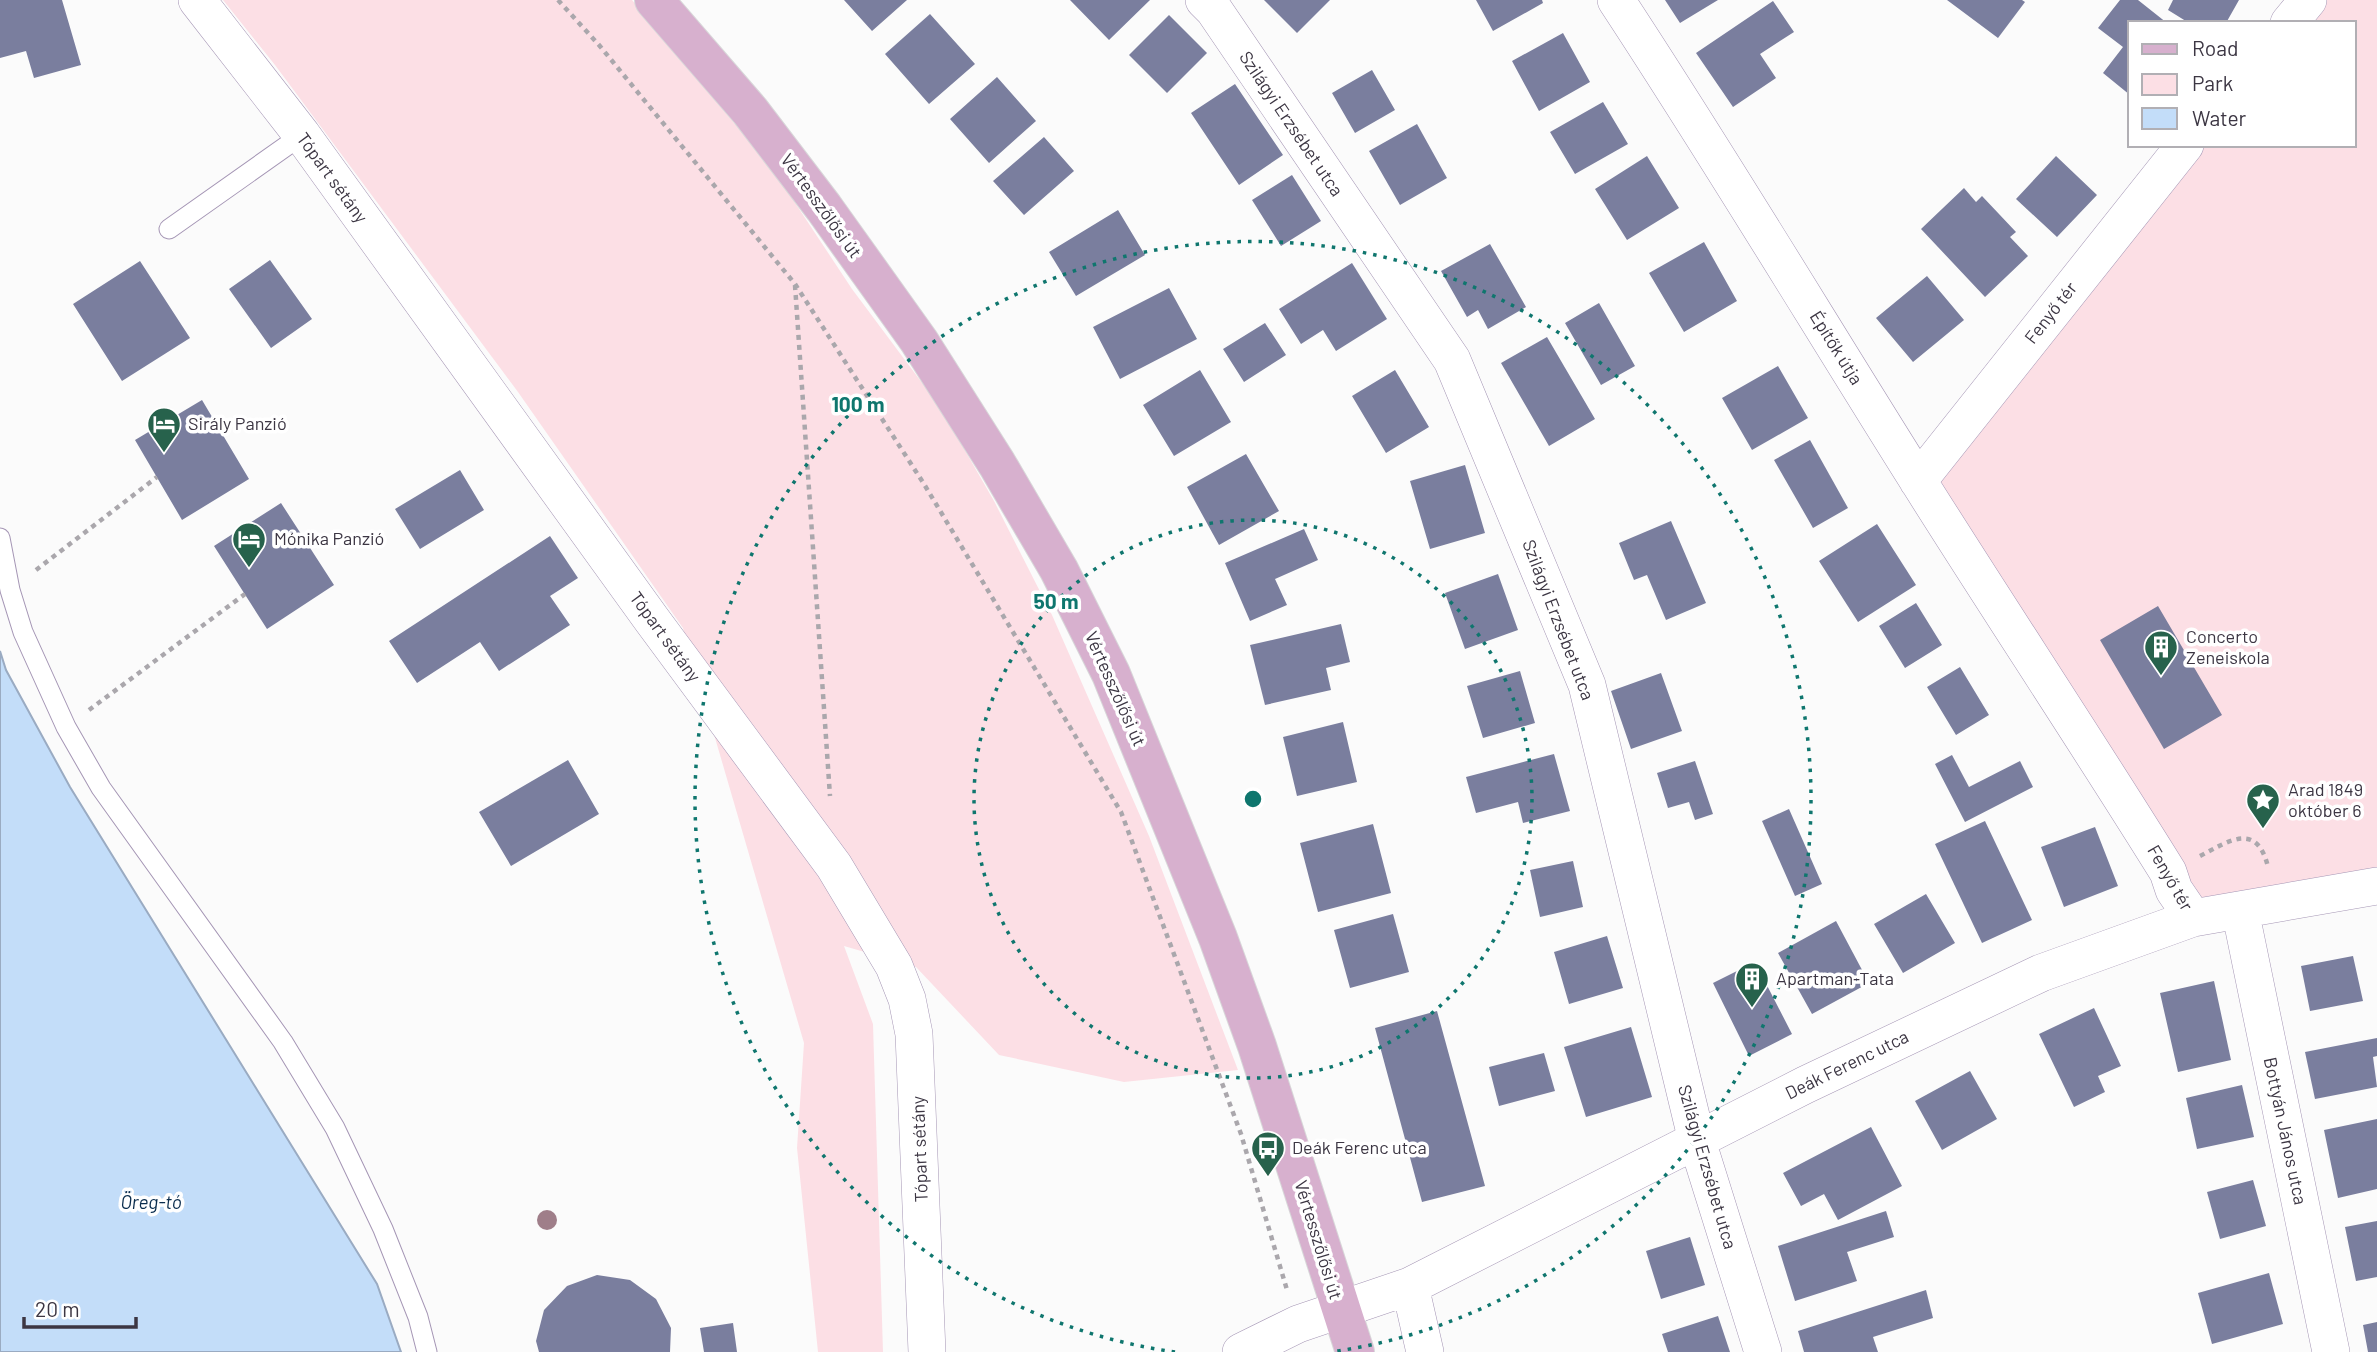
<svg xmlns="http://www.w3.org/2000/svg" width="2377" height="1352" font-family="Barlow,sans-serif">
	<rect width="100%" height="100%" fill="#fbfbfb"/>
	<path fill="#fcdfe5" d="M223 0H632L774 171 852 289 940 407 994 501 1052 615 1149 836 1238 1070 1124 1082 999 1055 916 967 844 946 873 1024 883 1352H818L797 1148 804 1043 683 628 518 392 275 65Z
		M2308 0H2377V886L2193 918 1918 481 2185 145H2354V23H2289Z"/>
	<path fill="#c3ddf9" stroke="#9aabc2" stroke-width="2" d="M0 651 6 670 70 787 377 1284 401 1352H0Z"/>
	<path fill="#7a7e9e" d="M0 0H62L81 65 34 78 26 51 0 58Z
		M844 0H907L872 31Z
		M1070 0H1150L1109 40Z
		M1264 0H1330L1297 33Z
		M1476 0H1542L1543 3 1493 31Z
		M1665 0H1718L1680 23Z
		M1947 0H2022L2025 2 1998 38Z
		M2120 0H2138L2167 23H2130V95L2103 73 2123 47 2098 28Z
		M2173 0H2239L2226 23H2189L2168 10Z
		M1773 1 1794 32 1760 54 1776 78 1733 107 1696 53Z
		M930 14 975 64 929 104 885 54Z
		M1169 15 1207 53 1167 93 1129 55Z
		M1563 33 1590 82 1539 111 1512 61Z
		M1372 70 1395 110 1355 133 1332 93Z
		M997 77 1036 121 989 163 950 119Z
		M1235 84 1283 155 1239 185 1191 113Z
		M1603 102 1628 144 1575 174 1550 132Z
		M1417 124 1447 178 1400 205 1369 151Z
		M1044 137 1074 171 1024 215 993 181Z
		M1647 156 1679 208 1627 240 1595 189Z
		M2056 156 2097 195 2057 237 2016 199Z
		M1292 175 1321 221 1281 246 1252 200Z
		M1964 188 1976 202 1982 196 2016 232 2010 237 2028 256 1985 297 1921 229Z
		M1118 210 1145 255 1076 296 1049 252Z
		M1704 242 1737 301 1684 332 1649 273Z
		M1490 244 1526 307 1488 329 1478 310 1467 317 1441 271Z
		M270 260 312 319 271 348 229 289Z
		M140 261 190 338 122 381 73 304Z
		M1352 263 1387 319 1336 351 1323 330 1301 344 1279 309Z
		M1927 276 1964 320 1913 362 1876 318Z
		M1169 288 1197 339 1120 379 1093 327Z
		M1599 303 1635 366 1601 385 1565 323Z
		M1265 323 1286 355 1244 382 1223 349Z
		M1547 337 1595 419 1549 446 1501 363Z
		M1778 366 1808 418 1752 450 1722 398Z
		M1200 370 1231 422 1174 456 1143 405Z
		M1395 370 1429 427 1386 453 1352 396Z
		M202 400 249 479 182 520 135 440Z
		M1810 440 1848 508 1813 528 1774 460Z
		M1246 454 1279 511 1219 545 1187 487Z
		M1465 465 1485 533 1430 549 1410 481Z
		M460 470 484 510 420 549 395 509Z
		M281 503 334 585 267 629 214 546Z
		M1671 521 1706 603 1666 620 1647 575 1634 580 1619 543Z
		M1877 524 1916 585 1858 622 1819 561Z
		M1304 529 1318 560 1275 579 1287 605 1250 621 1225 563Z
		M550 536 578 578 550 596 570 625 499 671 480 642 417 683 389 641Z
		M1498 574 1518 630 1465 649 1445 593Z
		M1916 603 1942 645 1905 668 1879 626Z
		M2158 606 2222 715 2164 749 2100 640Z
		M1341 624 1350 662 1326 668 1331 690 1265 705 1250 645Z
		M1960 667 1989 715 1956 735 1927 687Z
		M1520 671 1535 723 1483 738 1467 686Z
		M1661 673 1682 731 1631 749 1611 691Z
		M1343 722 1357 782 1297 796 1283 737Z
		M1554 754 1570 811 1523 823 1518 802 1476 813 1466 777Z
		M1952 755 1969 787 2020 761 2033 787 1965 822 1935 764Z
		M568 760 599 814 511 866 479 812Z
		M1695 761 1713 814 1695 820 1689 802 1668 808 1657 773Z
		M1789 809 1822 884 1795 896 1762 821Z
		M1985 821 2032 920 1982 943 1935 844Z
		M1373 824 1391 893 1318 912 1300 843Z
		M2095 827 2118 886 2064 907 2041 847Z
		M1573 861 1583 907 1540 917 1530 870Z
		M1926 894 1955 943 1903 973 1874 924Z
		M1393 914 1409 972 1350 988 1334 930Z
		M1836 921 1869 983 1812 1014 1778 953Z
		M1607 936 1623 988 1569 1004 1554 952Z
		M2353 956 2363 1001 2310 1011 2301 966Z
		M1755 962 1792 1034 1749 1056 1713 983Z
		M2214 981 2231 1060 2178 1072 2160 993Z
		M2094 1008 2121 1066 2098 1076 2105 1092 2074 1107 2039 1034Z
		M1437 1011 1485 1186 1422 1202 1375 1028Z
		M1631 1027 1652 1097 1586 1117 1564 1047Z
		M2377 1038V1056L2373 1057 2377 1087 2315 1099 2305 1052Z
		M1544 1053 1555 1091 1499 1106 1489 1067Z
		M1970 1071 1997 1119 1942 1150 1915 1101Z
		M2242 1085 2254 1137 2197 1149 2186 1098Z
		M2377 1119V1189L2338 1198 2324 1130Z
		M1871 1127 1902 1186 1838 1220 1824 1194 1801 1206 1783 1173Z
		M2253 1180 2266 1226 2220 1239 2207 1192Z
		M1886 1211 1894 1237 1847 1252 1857 1281 1795 1301 1778 1246Z
		M2377 1221V1277L2356 1281 2345 1227Z
		M1690 1237 1705 1285 1661 1299 1646 1251Z
		M2269 1273 2283 1324 2212 1344 2198 1293Z
		M597 1275 630 1280 656 1299 671 1328 670 1352H539L536 1341 544 1310 567 1286Z
		M1926 1290 1933 1318 1873 1337 1878 1352H1804L1798 1331Z
		M1718 1316 1730 1352H1668L1662 1334Z
		M2377 1322V1352H2368L2363 1325Z
		M733 1323 737 1352H704L700 1328Z"/>
	<g fill="none" stroke-linecap="round" stroke-linejoin="round">
		<g stroke="#a596b5" stroke-width="21">
			<path id="service" d="M169 229 302 135
				M0 538 10 590 23 632 66 727 101 788 283 1042 335 1128 383 1229 418 1317 427 1352"/>
		</g>
		<g stroke="#a596b5" stroke-width="38">
			<path id="minor" d="M197 0 302 135 652 620 834 866 894 966 907 999 914 1034 927 1352
				M1204 0 1214 10 1452 360 1587 685 1697 1141 1763 1352
				M1616 0C1720 158 1817 320 1917 479 2000 611 2086 740 2168 872L2174 890 2193 918
				M2289 23 2308 0
				M1918 481 2185 145
				M2240 910 2331 1352
				M1410 1286 1425 1352
				M1241 1352 1298 1324 1410 1286 1805 1085 2041 973 2193 918 2377 886"/>
		</g>
		<g stroke="#d8d7d9" stroke-width="40">
			<path id="primary" d="M654 0 750 111 824 208 919 341 997 464 1059 570 1111 674 1218 938 1257 1046 1355 1352"/>
		</g>
		<path stroke="#aaa7ac" stroke-width="4.5" stroke-dasharray="5 5" stroke-linecap="butt" d="M558 0 599 45 795 284 924 484 1121 812 1241 1134 1287 1290
			M795 285 830 796
			M36 570 157 477
			M89 710 245 594
			M2200 856C2229 841 2257 821 2268 867"/>
		<use href="#service" stroke="#fff" stroke-width="19"/>
		<use href="#minor" stroke="#fff" stroke-width="37"/>
		<use href="#primary" stroke="#d7b0ce" stroke-width="38"/>
	</g>
	<circle fill="#9f7e89" cx="547" cy="1220" r="10"/>
	<g fill="none" stroke="#0f766e" stroke-width="3.5" stroke-dasharray="3.5 7">
		<circle cx="1253" cy="799" r="279"/>
		<path d="M1175 1352A558 558 0 1 1 1331 1352"/>
	</g>
	<defs>
		<g id="hotel-pin" transform="scale(1.75)"><path d="M0 17L-7.5 6A9.5 9.5 0 1 1 7.5 6Z" fill="#27624c" stroke="#fff"/><path d="M-6-4.5h1.5V1H6V5H4.5V3h-9V5H-6ZM-4 0a1.8 1.8 0 1 1 3.6 0ZM.5 0V-2.5h3Q6-2.5 6 0Z" fill="#fff"/></g>
		<g id="building-pin" transform="scale(1.75)"><path d="M0 17L-7.5 6A9.5 9.5 0 1 1 7.5 6Z" fill="#27624c" stroke="#fff"/><path d="M-4-6H4V6H1V3H-1V6H-4ZM-2.5-4.3h1.7v1.8h-1.7ZM.8-4.3h1.7v1.8H.8ZM-2.5-1h1.7V.8h-1.7ZM.8-1h1.7V.8H.8Z" fill="#fff"/></g>
		<g id="sight-pin" transform="scale(1.75)"><path d="M0 17L-7.5 6A9.5 9.5 0 1 1 7.5 6Z" fill="#27624c" stroke="#fff"/><path d="M0-6L1.8-2.2L6-1.7L2.9 1.2L3.7 5.4L0 3.3L-3.7 5.4L-2.9 1.2L-6-1.7L-1.8-2.2Z" fill="#fff"/></g>
		<g id="bus-pin" transform="scale(1.75)"><path d="M0 17L-7.5 6A9.5 9.5 0 1 1 7.5 6Z" fill="#27624c" stroke="#fff"/><path d="M-5-6H5V4H4V6H2V4H-2V6H-4V4H-5ZM-3.5-4V0h7V-4ZM-3.5 1.2v1.5H-2V1.2ZM2 1.2v1.5H3.5V1.2Z" fill="#fff"/></g>
	</defs>
	<g fill-rule="evenodd">
		<use href="#hotel-pin" x="164" y="424"/>
		<use href="#hotel-pin" x="249" y="539"/>
		<use href="#building-pin" x="2161" y="647"/>
		<use href="#sight-pin" x="2263" y="800"/>
		<use href="#building-pin" x="1752" y="979"/>
		<use href="#bus-pin" x="1268" y="1148"/>
	</g>
	<g text-anchor="middle" stroke-width="7" stroke-linejoin="round" paint-order="stroke">
		<g font-size="18" fill="#3c3643" stroke="#fff">
			<text transform="translate(1291 124) rotate(56)" y="6">Szilágyi Erzsébet utca</text>
			<text transform="translate(332 178) rotate(54)" y="6">Tópart sétány</text>
			<text transform="translate(821 206) rotate(54)" y="6">Vértesszőlősi út</text>
			<text transform="translate(2051 313) rotate(-52)" y="6">Fenyő tér</text>
			<text transform="translate(1836 348) rotate(58)" y="6">Építők útja</text>
			<text transform="translate(1558 620) rotate(69)" y="6">Szilágyi Erzsébet utca</text>
			<text transform="translate(665 637) rotate(54)" y="6">Tópart sétány</text>
			<text transform="translate(1115 689) rotate(66)" y="6">Vértesszőlősi út</text>
			<text transform="translate(2170 878) rotate(60)" y="6">Fenyő tér</text>
			<text transform="translate(1847 1065) rotate(-26)" y="6">Deák Ferenc utca</text>
			<text transform="translate(2285 1131) rotate(78)" y="6">Bottyán János utca</text>
			<text transform="translate(920 1149) rotate(-92)" y="6">Tópart sétány</text>
			<text transform="translate(1707 1167) rotate(74)" y="6">Szilágyi Erzsébet utca</text>
			<text transform="translate(1318 1240) rotate(73)" y="6">Vértesszőlősi út</text>
		</g>
		<g font-size="18" fill="#3c3643" stroke="#fff" text-anchor="start">
			<text x="188" y="430">Sirály Panzió</text>
			<text x="274" y="545">Mónika Panzió</text>
			<text x="2186" y="643">Concerto<tspan x="2186" dy="21">Zeneiskola</tspan></text>
			<text x="2288" y="796">Arad 1849<tspan x="2288" dy="21">október 6</tspan></text>
			<text x="1776" y="985">Apartman-Tata</text>
			<text x="1292" y="1154">Deák Ferenc utca</text>
		</g>
		<g font-size="19" font-style="italic" fill="#092c4d" stroke="#fff">
			<text x="151" y="1209">Öreg-tó</text>
		</g>
	</g>
	<circle cx="1253" cy="799" r="10" fill="#0f766e" stroke="#fff" stroke-width="3.5"/>
	<g font-size="21" text-anchor="middle" font-weight="bold" fill="#0f766e" stroke="#fff" stroke-width="7" stroke-linejoin="round" paint-order="stroke">
		<text x="858" y="412">100 m</text>
		<text x="1056" y="609">50 m</text>
	</g>
	<rect x="2128" y="21" width="228" height="126" fill="#ffffff" stroke="#b1afb4" stroke-width="2"/>
	<rect x="2142" y="44" width="35" height="10" fill="#d7b0ce" stroke="#b1afb4" stroke-width="2"/>
	<text x="2192" y="56" font-size="21" fill="#3c3643">Road</text>
	<rect x="2142" y="74" width="35" height="21" fill="#fcdfe5" stroke="#b1afb4" stroke-width="2"/>
	<text x="2192" y="91" font-size="21" fill="#3c3643">Park</text>
	<rect x="2142" y="108" width="35" height="21" fill="#c3ddf9" stroke="#b1afb4" stroke-width="2"/>
	<text x="2192" y="126" font-size="21" fill="#3c3643">Water</text>
	<path d="M24 1317v10h112v-10" fill="none" stroke="#3c3643" stroke-width="3.5"/>
	<text x="35" y="1317" font-size="21" fill="#3c3643" stroke="#ffffff" stroke-width="5" paint-order="stroke">20 m</text>
</svg>
